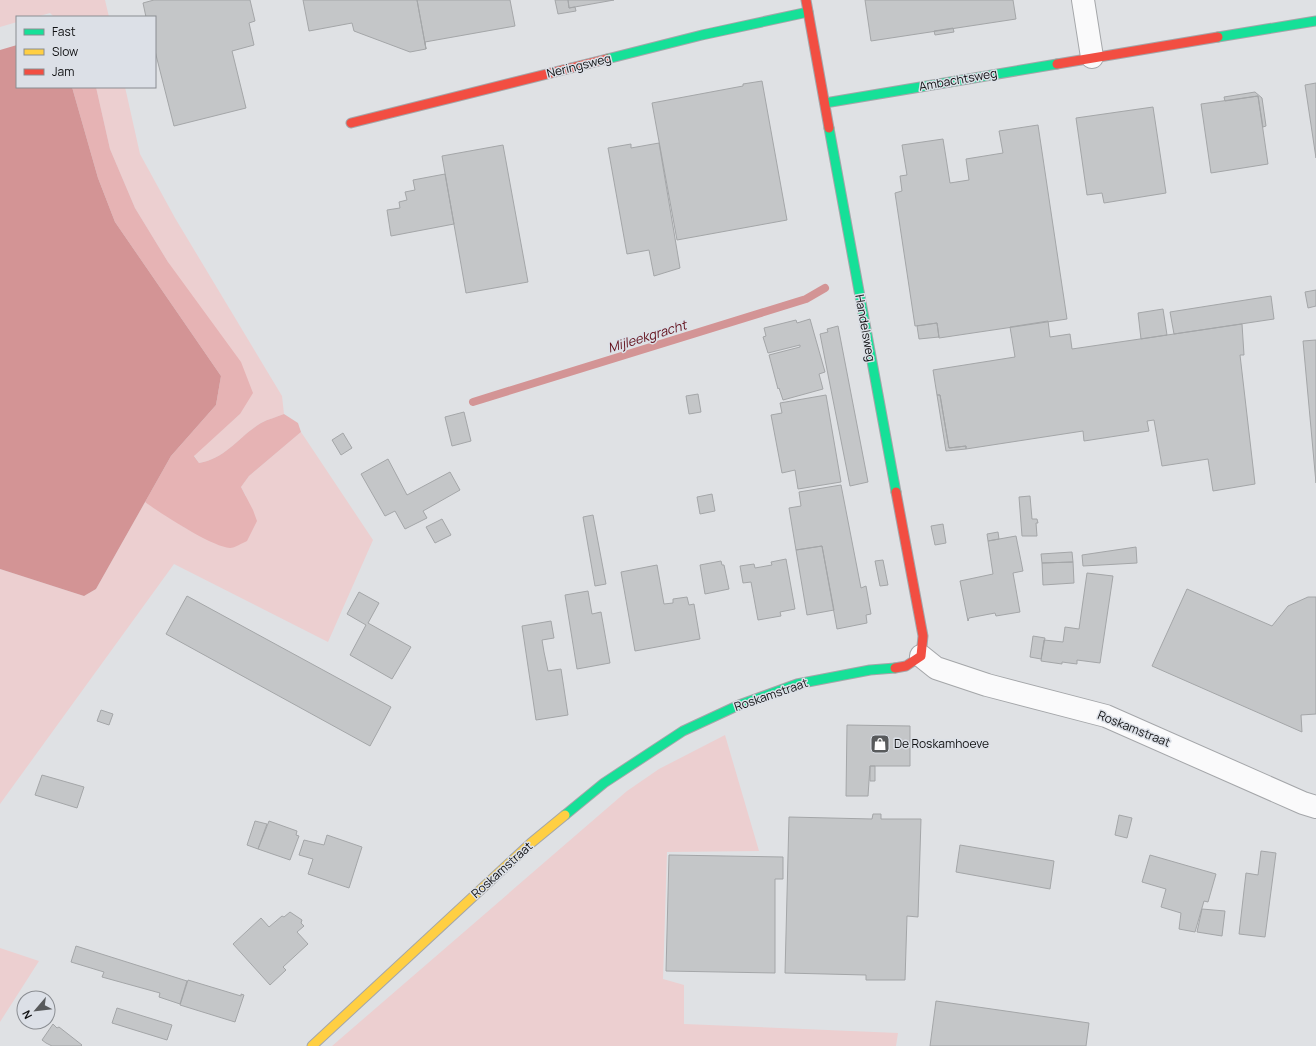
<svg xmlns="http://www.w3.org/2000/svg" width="1316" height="1046" font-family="Manrope,sans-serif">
	<rect width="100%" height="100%" fill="#dfe1e4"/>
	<path fill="#eccfd0" d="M0 0H105L109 17H54L50 13 36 17H17V22L0 27Z
		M96 87H125L140 154 175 218 282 396 284 414C277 417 268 419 261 423 238 437 227 458 199 463L194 455 240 414 168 262 135 208 110 149Z
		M301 432 373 540 328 642 174 564 0 804V569L84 596 96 589 145 502 187 529 246 496 241 487 249 476Z
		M725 735 759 851 667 852 663 979 684 985V1024L898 1033 896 1046H332L627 791 659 769Z
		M0 948 39 961 0 1022Z"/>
	<path fill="#e6b3b4" d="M72 87H96L110 149 135 208 168 262 241 362 253 393 240 414 194 456 199 463C227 458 238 437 261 423 268 419 277 417 284 414L298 423 301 432 249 476 241 487 253 510 257 521 247 541C242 543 235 548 230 548 212 547 160 513 145 502L171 456 216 405 221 376 115 222 98 178Z"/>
	<path fill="#d39495" d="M17 45V87H72L98 178 115 222 221 376 216 405 171 456 96 589 84 596 0 569V50Z"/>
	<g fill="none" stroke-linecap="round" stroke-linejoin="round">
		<path stroke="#d39495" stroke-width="8" d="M473 402 806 299 825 288"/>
	</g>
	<path fill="#c4c6c8" stroke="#a4a6a8" d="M154 0H250L255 21 249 23 254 45 232 51 246 108 174 126 155 51V17H146L143 3Z
		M303 0H417L426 49 410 52 354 31 352 23 309 31Z
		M417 0H510L515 26 425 42 426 49Z
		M555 0H568L569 8 575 7 576 11 558 14Z
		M568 0H614L569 8Z
		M865 0H1013L1016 19 871 41Z
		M953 28 954 32 935 35 934 31Z
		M762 81 787 220 677 240 652 103 743 86V84Z
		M1316 83V158L1305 85Z
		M1255 92 1262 98 1266 126 1263 127 1258 96 1225 101 1224 97Z
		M1258 96 1268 164 1211 173 1201 104Z
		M1153 107 1166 193 1104 203 1102 193 1087 195 1076 118Z
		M1038 125 1067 319 939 338 937 323 915 326 895 193 902 191 900 176 907 175 902 145 943 139 950 183 969 180 966 159 1003 153 999 131Z
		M659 143 680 268 654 276 649 250 627 254 608 148 631 144V148Z
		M503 145 528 282 466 293 442 156Z
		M445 174 454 224 391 236 387 210 400 208 399 202 407 200 405 192 415 190 413 180Z
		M1316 290V306L1308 308 1305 292Z
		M1271 296 1274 319 1174 334 1170 312Z
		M1163 309 1167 335 1141 339 1138 313Z
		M810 319 825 372 819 374 823 389 783 400 779 388 778 389 769 355 800 347V345L768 353 763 337 766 336 764 328 796 320 797 323Z
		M1048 321 1050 337 1070 334 1072 349 1242 324 1244 355H1240L1255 484 1213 491 1208 459 1162 466 1154 420 1147 421 1149 431 1084 441 1083 431 966 449V446L949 448 940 395H937L933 370 1015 357 1010 327Z
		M937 323 939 337 919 339 917 326Z
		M838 326 868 482 850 486 820 334 828 332 827 329Z
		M1316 340V483L1303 341Z
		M698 394 701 412 689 414 686 396Z
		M826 395 841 482 798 489 795 470 782 473 771 415 782 413 780 403Z
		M937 395H940L949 448 966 446V449L946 451Z
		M464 412 471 441 452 446 445 417Z
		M343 433 352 448 341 455 332 440Z
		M388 459 407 495 450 472 460 490 423 511 427 518 405 529 395 511 385 516 361 474Z
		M841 485 861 588 866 586 871 614 866 615 867 623 837 629 822 546 796 550 789 508 801 506 799 492Z
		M712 494 715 511 700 514 697 497Z
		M1030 496 1032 519H1037L1038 523H1036L1037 536H1022L1019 497Z
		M593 515 606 584 595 586 583 517Z
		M442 519 451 535 435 543 426 527Z
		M943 524 946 543 935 545 931 526Z
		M998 532 999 539 988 541 987 534Z
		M1016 536 1023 571 1013 573 1020 612 996 616 995 613 969 618 968 621 960 581 993 574 988 541Z
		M822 546 834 610 807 615 796 550Z
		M1136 547 1137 563 1083 566 1082 555Z
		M1072 552 1073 562 1042 563 1041 554Z
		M786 559 795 609 780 612 781 616 758 620 751 582 743 583 740 566 754 564 755 568 772 565 771 562Z
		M883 560 888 585 880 586 875 561Z
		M721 561 722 565H724L729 589 705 594 700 565Z
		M1073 562 1074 583 1043 585 1042 563Z
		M657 565 664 604 673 603V599L687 597 689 605 694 604 700 639 635 651 621 572Z
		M1087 573 1113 576 1100 663 1077 660V664L1062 662V664L1041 661 1044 640 1063 642 1065 627 1079 629Z
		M1187 589 1272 626 1288 606 1308 597H1316V714L1301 715 1302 732 1152 666Z
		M588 591 592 614 601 612 610 663 577 669 565 595Z
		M359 592 379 603 368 623 411 647 392 679 350 655 366 625 347 614Z
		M187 596 391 707 370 746 166 634Z
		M551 621 554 638 542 640 544 652 548 671 561 669 568 715 536 720 522 626Z
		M1033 636 1045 638 1041 659 1030 657Z
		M101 710 113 714 109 725 97 721Z
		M847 725 910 726V766H870L868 796H846Z
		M870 766H875V781H870Z
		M42 775 84 787 77 808 35 795Z
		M873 814H881V819H921L918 917 907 916 905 980H866V975L785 973 789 817 872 819Z
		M1119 815 1132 818 1127 838 1115 835Z
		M255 821 267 824 258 849 247 845Z
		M269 821 297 831 296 835 299 836 290 860 258 849Z
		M327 835 362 847 349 888 308 874 313 859 299 855 304 840 324 845Z
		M960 845 1054 861 1050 889 956 872Z
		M1261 851 1276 853 1265 937 1239 934 1246 873 1258 875Z
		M669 855 783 857V879H775V973L666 971Z
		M1150 855 1216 874 1208 902 1204 901 1195 932 1179 929 1181 913 1161 907 1166 889 1142 882Z
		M1202 909 1225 911 1222 936 1197 932Z
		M290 912 302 920 301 923 304 926 297 932 308 944 283 967 286 970 270 985 233 944 261 918 269 927 282 916 284 917Z
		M76 946 187 981 180 1004 159 997 160 993 102 977 104 972 71 962Z
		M188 980 241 996V994L244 995 235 1022 180 1005Z
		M936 1001 1089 1023 1086 1046H930Z
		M117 1008 172 1025 167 1040 112 1023Z
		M53 1024 57 1028 59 1027 82 1045 81 1046H52L46 1043 42 1040Z"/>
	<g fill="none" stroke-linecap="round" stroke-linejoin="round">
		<g stroke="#a4a6a9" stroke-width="24">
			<path id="street" d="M1083 0 1092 57
				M921 656 936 668 987 685 1106 716 1303 803 1316 807"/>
		</g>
		<g stroke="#a4a6a9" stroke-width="11">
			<path id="fast" d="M1218 37 1316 21
				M607 59 702 35 808 12
				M825 103 1057 64
				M829 128 896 492
				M565 815 604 783 683 731 739 705 797 684 870 670 895 668"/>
		</g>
		<g stroke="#a4a6a9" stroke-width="11">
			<path id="slow" d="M312 1046 531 843 565 815"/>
		</g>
		<g stroke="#a4a6a9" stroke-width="11">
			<path id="jam" d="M806 0 829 128
				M1057 64 1218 37
				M351 123 607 59
				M895 668 906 666 921 656 923 636 896 492"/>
		</g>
		<use href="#street" stroke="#fafafb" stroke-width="22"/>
		<use href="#fast" stroke="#16e098" stroke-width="9"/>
		<use href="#slow" stroke="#ffcf43" stroke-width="9"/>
		<use href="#jam" stroke="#f24e42" stroke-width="9"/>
	</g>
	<defs>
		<g id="shop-square" transform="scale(1)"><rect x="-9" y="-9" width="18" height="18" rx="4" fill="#585a5c" stroke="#dce0e7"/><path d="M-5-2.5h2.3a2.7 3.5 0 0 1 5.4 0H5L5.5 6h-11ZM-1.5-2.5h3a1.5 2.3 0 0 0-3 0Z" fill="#fff"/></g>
	</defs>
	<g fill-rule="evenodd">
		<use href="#shop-square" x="880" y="744"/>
	</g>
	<g text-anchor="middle" stroke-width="3" stroke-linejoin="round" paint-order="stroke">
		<g font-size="12" fill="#101113" stroke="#dce0e7">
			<text transform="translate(579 66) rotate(-14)" y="4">Neringsweg</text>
			<text transform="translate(958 80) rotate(-10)" y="4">Ambachtsweg</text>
			<text transform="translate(865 328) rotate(80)" y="4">Handelsweg</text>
			<text transform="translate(771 695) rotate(-19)" y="4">Roskamstraat</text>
			<text transform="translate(1134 729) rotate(22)" y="4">Roskamstraat</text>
			<text transform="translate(502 870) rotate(-42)" y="4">Roskamstraat</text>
		</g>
		<g font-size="12" fill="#101113" stroke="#dce0e7" text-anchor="start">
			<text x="894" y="748">De Roskamhoeve</text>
		</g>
		<g font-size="13" font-style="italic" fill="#610d18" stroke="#dce0e7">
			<text transform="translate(647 336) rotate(-17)" y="5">Mijleekgracht</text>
		</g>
	</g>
	<rect x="16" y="16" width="140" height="72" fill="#dce0e7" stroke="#8a8d92"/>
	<rect x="24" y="29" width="20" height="6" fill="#16e098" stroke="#8a8d92"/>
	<text x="52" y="36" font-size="12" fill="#101113">Fast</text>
	<rect x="24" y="49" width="20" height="6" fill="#ffcf43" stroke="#8a8d92"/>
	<text x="52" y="56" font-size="12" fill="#101113">Slow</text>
	<rect x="24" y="69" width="20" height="6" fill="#f24e42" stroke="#8a8d92"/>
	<text x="52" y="76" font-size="12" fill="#101113">Jam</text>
	<g transform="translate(36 1010) rotate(242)"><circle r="19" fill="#dce0e7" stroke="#8a8d92"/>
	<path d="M0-3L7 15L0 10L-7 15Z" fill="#585a5c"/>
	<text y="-6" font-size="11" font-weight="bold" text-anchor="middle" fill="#101113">N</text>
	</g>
</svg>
